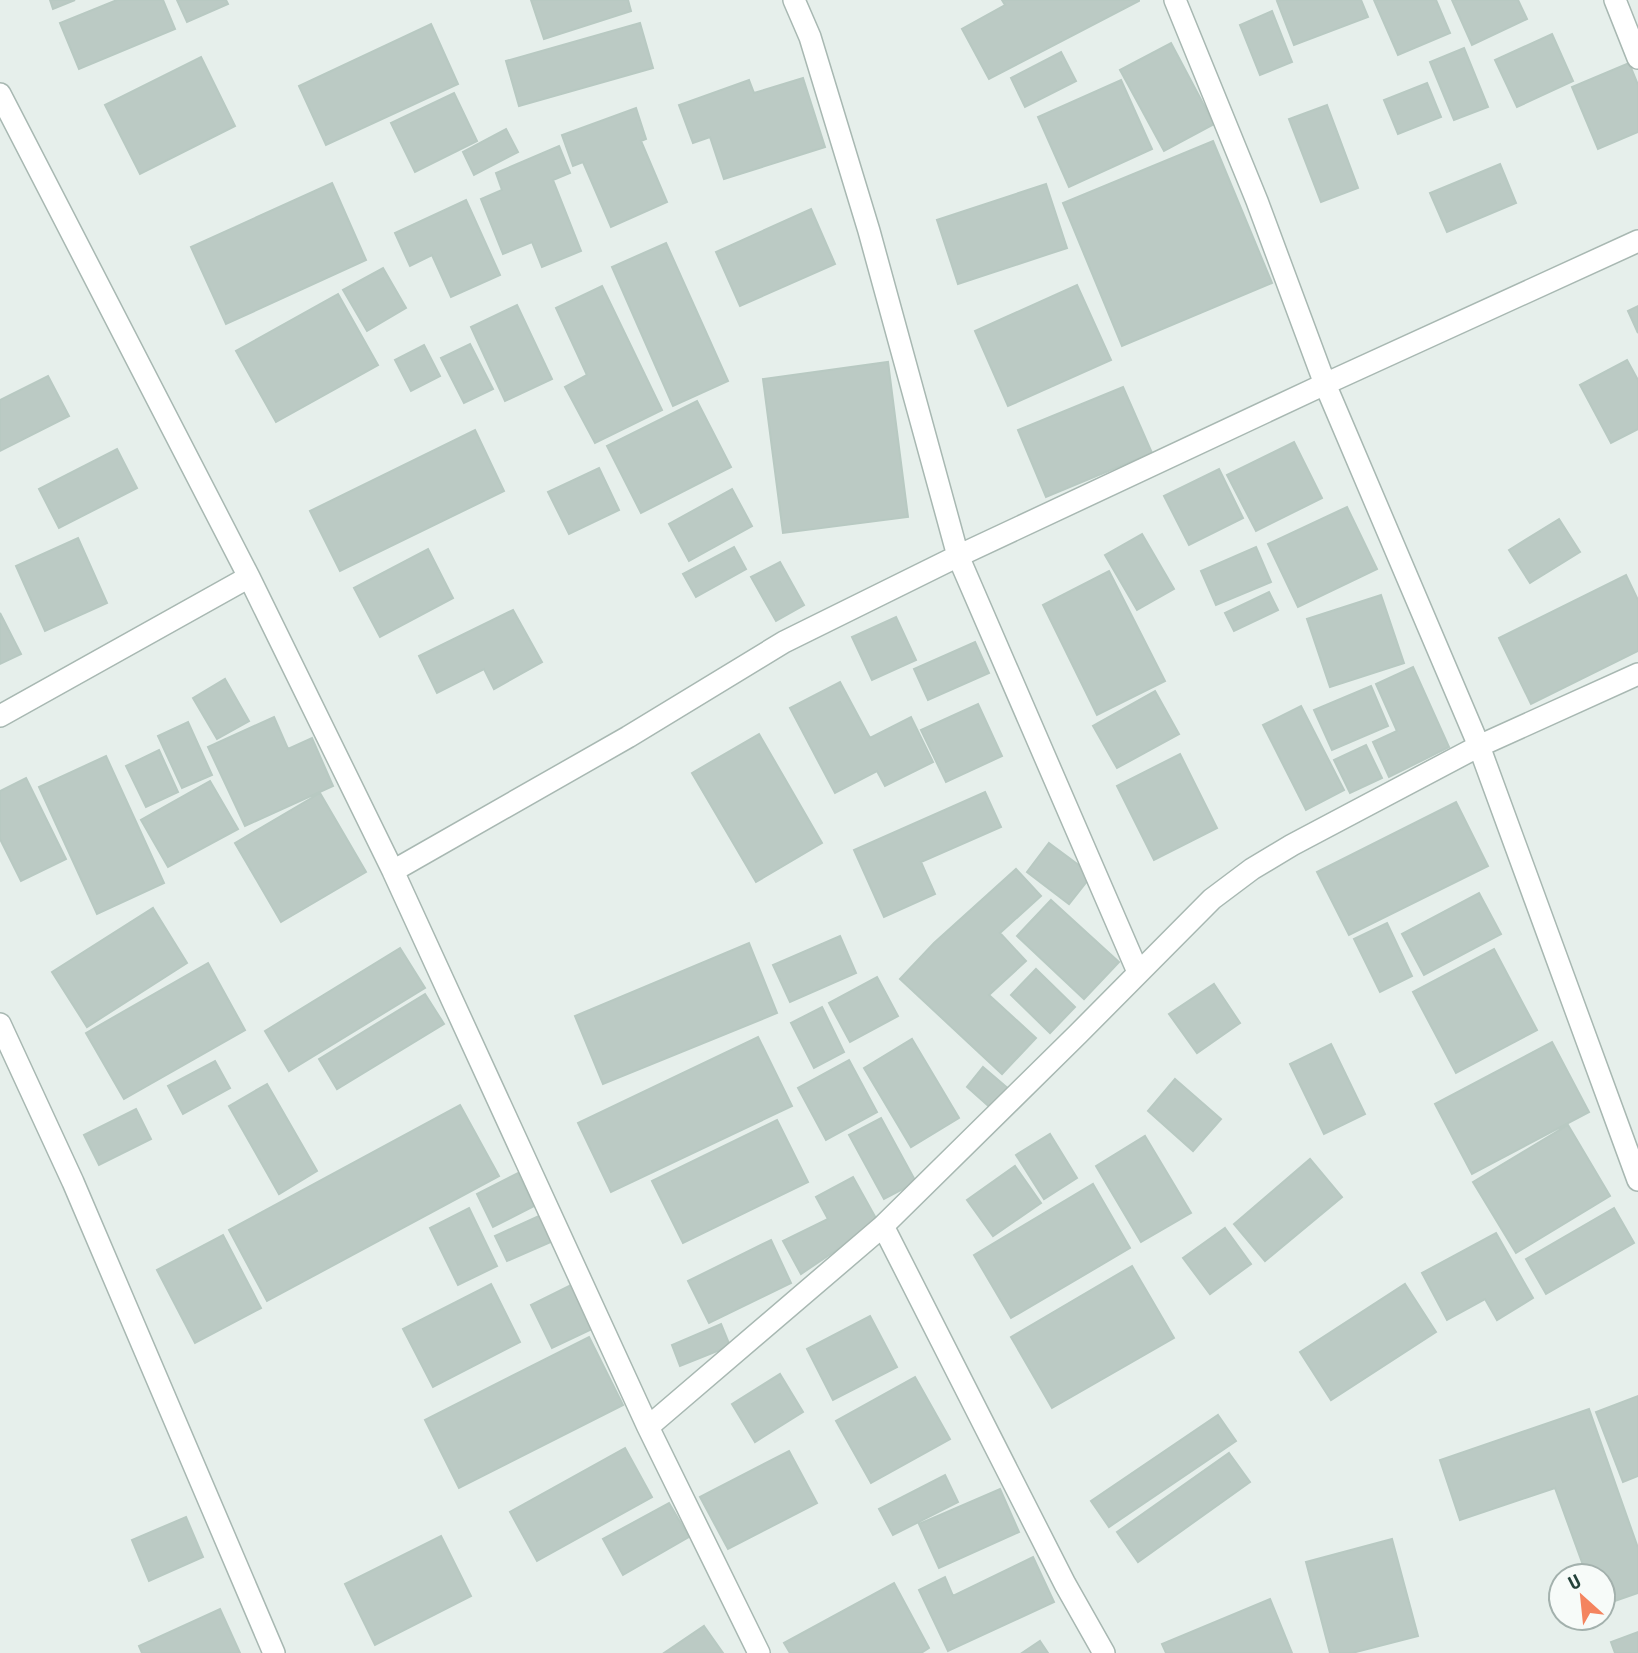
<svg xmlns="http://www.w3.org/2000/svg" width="1638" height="1653" font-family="'Roboto Condensed',sans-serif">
	<rect width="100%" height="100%" fill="#e6efeb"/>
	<path fill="#bbcac4" stroke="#b8c9c2" stroke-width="2" d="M50 0H75L53 9Z
		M117 0H163L175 29 79 69 60 23Z
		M177 0H226L228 4 187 22Z
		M531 0H628L631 11 544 39Z
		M1002 0H1139V1L989 79 962 29 1005 5Z
		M1281 0H1361L1368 17 1294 45 1277 1Z
		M1374 0H1436L1450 33 1398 55Z
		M1452 0H1518L1527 19 1472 45Z
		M1272 11 1292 62 1260 75 1240 25Z
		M640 23 653 68 519 106 506 61Z
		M431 24 458 84 326 145 299 86Z
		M1552 34 1573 81 1517 107 1495 60Z
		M1171 43 1214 124 1164 151 1120 70Z
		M1464 48 1488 107 1454 120 1430 62Z
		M1061 52 1076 81 1025 107 1011 78Z
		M201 57 235 126 140 174 105 105Z
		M1629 63 1638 85V132L1598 149 1572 87Z
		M803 78 825 147 724 179 710 137 693 143 679 105 749 80 754 93Z
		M1121 80 1152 149 1069 187 1038 117Z
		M1427 83 1441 117 1398 134 1384 100Z
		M454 93 477 141 415 172 391 123Z
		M1327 105 1358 188 1321 202 1289 119Z
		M636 108 646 139 641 141 667 202 611 227 583 162 573 166 562 135Z
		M506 129 518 152 474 175 463 152Z
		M1213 141 1272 283 1122 346 1063 203Z
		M559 146 570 173 553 180 581 251 542 267 532 242 503 254 481 199 502 190 496 173Z
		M1500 164 1516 203 1447 232 1430 193Z
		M332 183 366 260 226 324 191 247Z
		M1046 184 1067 248 958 284 937 220Z
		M466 200 500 275 451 297 432 255 410 266 395 233Z
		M811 209 835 264 740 306 716 252Z
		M666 243 728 381 673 406 612 267Z
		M383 268 406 308 367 331 343 290Z
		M1077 285 1111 360 1008 406 975 331Z
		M602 286 662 410 595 443 565 387 587 375 556 308Z
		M338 294 378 365 276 422 236 351Z
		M517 305 552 379 505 401 471 327Z
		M1638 306V333L1628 311Z
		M470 344 493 389 464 403 441 358Z
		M424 345 440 376 411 391 395 360Z
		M1627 360 1638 380V429L1611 443 1580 385Z
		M888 362 908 517 783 533 763 379Z
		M48 376 69 416 0 451V400Z
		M1123 387 1152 453 1046 497 1018 430Z
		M697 401 731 467 641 513 607 446Z
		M475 430 504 491 340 571 310 511Z
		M1294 442 1322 498 1256 531 1227 475Z
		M117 449 137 488 59 528 39 489Z
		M599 468 619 510 569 534 548 492Z
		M1219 469 1243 518 1189 545 1164 496Z
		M732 489 752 526 689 561 669 524Z
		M1347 507 1377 569 1298 607 1268 544Z
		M1559 519 1580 552 1530 583 1509 550Z
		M1142 534 1174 589 1137 610 1105 555Z
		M78 538 107 603 45 631 16 566Z
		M734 547 746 569 696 597 683 574Z
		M1256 547 1271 582 1216 605 1201 571Z
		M428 549 453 598 380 637 354 588Z
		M780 562 804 605 776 621 751 577Z
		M1109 571 1165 681 1097 715 1043 605Z
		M1626 575 1638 600V651L1531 704 1499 638Z
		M1269 592 1278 610 1234 631 1225 613Z
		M1381 595 1404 663 1330 687 1307 619Z
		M513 610 542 662 494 689 484 669 437 693 419 656Z
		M0 613 21 654 0 664Z
		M896 617 916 660 872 680 852 637Z
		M975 642 989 673 928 700 914 669Z
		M1413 667 1449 747 1389 777 1373 742 1397 731 1376 684Z
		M225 679 249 721 217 739 193 698Z
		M840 682 870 738 911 717 933 762 885 786 877 771 835 793 790 708Z
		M1371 686 1388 726 1332 750 1314 710Z
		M1155 691 1179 734 1117 768 1093 726Z
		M978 704 1002 756 946 782 921 730Z
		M1301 706 1344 790 1306 810 1263 725Z
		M274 717 288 749 312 738 333 786 245 826 208 747Z
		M188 722 212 775 182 788 158 736Z
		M759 734 822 843 756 882 692 773Z
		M1366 745 1382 778 1350 793 1334 760Z
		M159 750 178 792 146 807 126 766Z
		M1180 754 1217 828 1154 860 1117 786Z
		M106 756 164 883 97 914 39 787Z
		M26 778 66 859 21 881 0 839V791Z
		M210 781 238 829 168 867 141 820Z
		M985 792 1001 827 921 862 935 894 884 917 854 850Z
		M320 793 366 872 281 922 235 843Z
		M1456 802 1488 866 1349 935 1317 872Z
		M1049 843 1092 875 1069 904 1027 872Z
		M1016 869 1041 896 1000 933 1026 961 989 995 1036 1038 1002 1074 900 979 934 943Z
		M1479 893 1501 934 1424 975 1402 934Z
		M1051 900 1119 962 1084 999 1017 936Z
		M153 908 187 963 87 1027 52 972Z
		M1387 923 1412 976 1380 992 1354 939Z
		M840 936 856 973 790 1002 773 965Z
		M749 943 777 1013 603 1084 575 1016Z
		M400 948 425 988 289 1071 265 1031Z
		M1494 949 1537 1030 1456 1073 1413 992Z
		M208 963 245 1030 124 1099 86 1033Z
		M1036 969 1075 1007 1050 1033 1011 995Z
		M877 977 898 1016 850 1042 829 1003Z
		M1214 984 1240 1023 1197 1053 1169 1014Z
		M425 994 444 1024 337 1089 319 1059Z
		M822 1007 844 1052 814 1068 791 1023Z
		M758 1037 792 1106 611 1192 578 1123Z
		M912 1039 959 1118 911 1147 864 1068Z
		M1552 1042 1589 1112 1472 1174 1435 1104Z
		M1331 1044 1365 1114 1324 1134 1290 1064Z
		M849 1060 877 1112 826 1140 798 1088Z
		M215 1061 230 1088 183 1114 168 1086Z
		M983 1067 1010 1090 993 1110 967 1087Z
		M1175 1079 1221 1119 1193 1151 1148 1111Z
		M267 1084 317 1171 279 1194 229 1106Z
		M460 1105 499 1176 267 1301 229 1230Z
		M136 1109 151 1139 99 1165 84 1135Z
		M881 1118 916 1182 884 1199 849 1135Z
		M777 1120 808 1182 683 1243 652 1181Z
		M1568 1125 1610 1196 1516 1253 1473 1182Z
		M1050 1134 1077 1178 1044 1199 1016 1155Z
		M1145 1136 1191 1213 1141 1242 1096 1166Z
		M1310 1159 1342 1197 1265 1261 1234 1224Z
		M1015 1166 1041 1203 993 1236 967 1200Z
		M518 1173 534 1206 493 1227 477 1194Z
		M853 1177 878 1222 801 1274 783 1241 828 1219 816 1197Z
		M1093 1184 1130 1248 1011 1318 974 1255Z
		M469 1208 497 1266 458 1285 430 1228Z
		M1614 1208 1634 1243 1546 1294 1526 1259Z
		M541 1215 553 1241 507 1261 495 1236Z
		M1225 1228 1251 1264 1210 1294 1183 1258Z
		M1496 1233 1533 1298 1497 1320 1485 1299 1447 1320 1422 1273Z
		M223 1235 261 1308 195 1343 157 1270Z
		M771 1240 791 1283 709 1323 688 1281Z
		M1132 1266 1174 1338 1052 1408 1011 1337Z
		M491 1284 520 1342 433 1387 403 1329Z
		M573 1284 594 1328 552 1348 531 1305Z
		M1405 1284 1436 1332 1331 1400 1300 1352Z
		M870 1316 897 1367 833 1400 807 1349Z
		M721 1324 730 1346 680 1366 672 1345Z
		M589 1337 623 1405 459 1488 425 1420Z
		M780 1374 803 1412 755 1442 732 1404Z
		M915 1377 950 1439 871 1483 836 1421Z
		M1638 1396V1476L1623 1482 1596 1412Z
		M1589 1409 1638 1548V1593L1603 1605V1576H1587L1555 1488 1460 1520 1440 1460Z
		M1218 1415 1236 1441 1109 1527 1091 1501Z
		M625 1448 652 1497 537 1561 510 1512Z
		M789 1451 817 1503 728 1549 700 1497Z
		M1229 1453 1250 1482 1138 1562 1117 1532Z
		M945 1475 958 1502 893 1535 879 1509Z
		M1000 1489 1019 1532 939 1568 919 1524Z
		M669 1503 689 1537 623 1575 603 1539Z
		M186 1517 203 1557 149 1581 132 1540Z
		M441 1536 471 1596 375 1645 345 1584Z
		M1392 1539 1418 1636 1352 1653H1330L1306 1562Z
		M1033 1557 1054 1602 948 1651 919 1590 945 1577 953 1596Z
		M894 1583 929 1648 921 1653H790L784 1643Z
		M1270 1599 1292 1653H1166L1162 1644Z
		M220 1609 240 1653H142L139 1646Z
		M704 1626 723 1653H664Z
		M1638 1632V1653H1615L1611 1642Z
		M1040 1641 1048 1653H1022Z"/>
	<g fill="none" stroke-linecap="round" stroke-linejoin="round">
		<g stroke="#a8b8b2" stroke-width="24">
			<path id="minor" d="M794 0 810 37 869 231 958 556 1138 972
				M1175 0 1257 201 1325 384 1479 746 1638 1180
				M1615 0 1638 58
				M0 94 249 577 393 871 648 1427 759 1653
				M0 716 249 577
				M393 871 628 737 784 642 958 556 1325 384 1638 241
				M0 1024 73 1182 274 1653
				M883 1226 1065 1584 1104 1653
				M648 1427 883 1226 1078 1034 1212 899 1252 869 1292 845 1479 746 1638 674"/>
		</g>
		<use href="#minor" stroke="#fff" stroke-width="21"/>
	</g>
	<g transform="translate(1582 1597) rotate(333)"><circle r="33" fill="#f7fbf9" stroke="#a3b1ad" stroke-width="2"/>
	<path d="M0-5L12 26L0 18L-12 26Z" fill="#f4845f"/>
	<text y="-10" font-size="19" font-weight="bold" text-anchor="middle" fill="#24423a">U</text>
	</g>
</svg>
